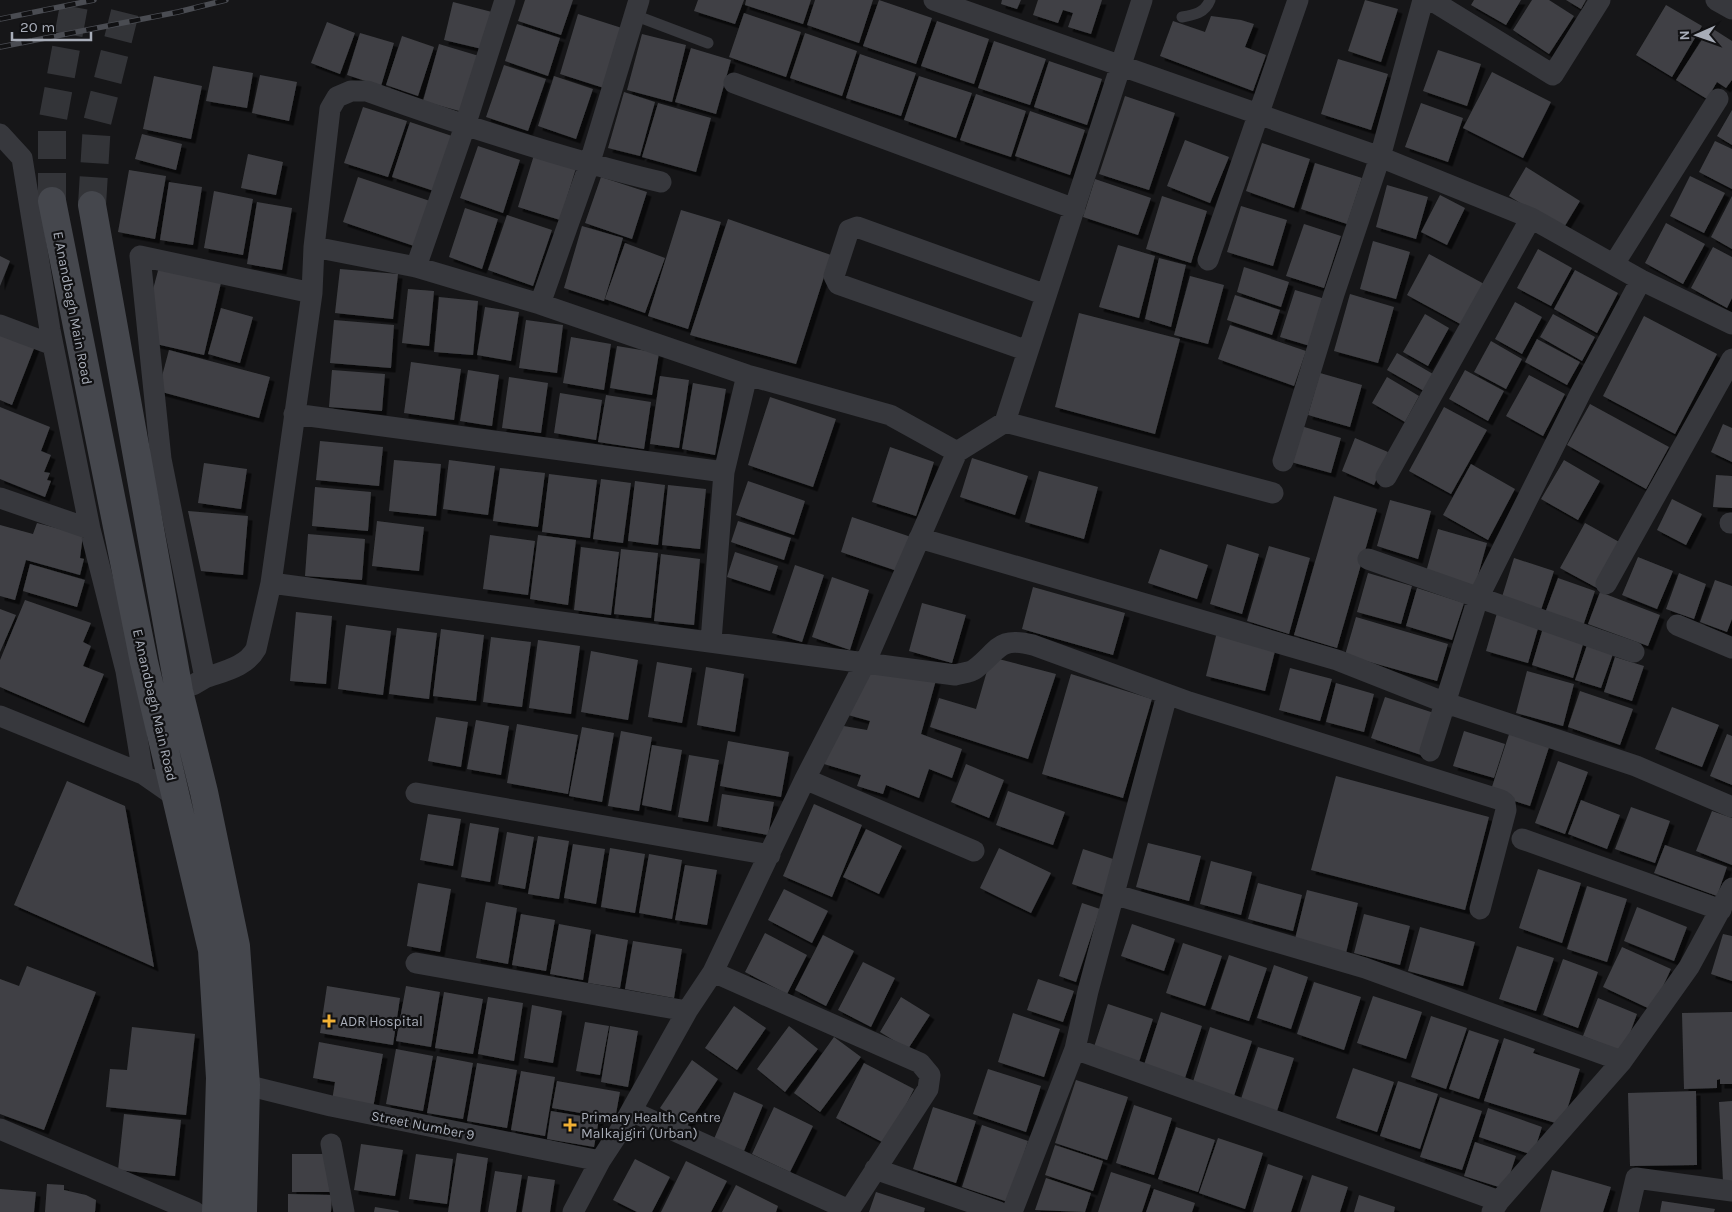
<svg xmlns="http://www.w3.org/2000/svg" width="1732" height="1212" font-family="Karla,sans-serif">
	<defs>
		<filter id="shadow"><feDropShadow dx="4.5" dy="4.5" stdDeviation="0" flood-color="#0009"/></filter>
	</defs>
	<rect width="100%" height="100%" fill="#161618"/>
	<path fill="#404145" filter="url(#shadow)" d="M525 0H573L561 35 518 21Z
		M698 0H744L735 24 694 11Z
		M746 0H811L803 24 745 5Z
		M815 0H873L859 43 807 25Z
		M879 0 932 18 916 64 863 46Z
		M1002 0H1021L1017 9 1001 4Z
		M1038 0H1102L1091 34 1068 27 1073 13 1063 10 1058 23 1033 15Z
		M1365 0 1398 9 1381 62 1348 51Z
		M1474 0H1521L1506 25 1471 5Z
		M1532 0H1549L1574 16 1549 54 1513 30Z
		M1566 0H1586L1581 9Z
		M453 2 492 12 482 49 444 40Z
		M1666 5 1702 26 1672 77 1636 55Z
		M744 13 801 32 786 77 729 57Z
		M578 14 625 29 607 89 560 74Z
		M1211 16 1241 20 1254 24 1245 47 1266 55 1253 91 1160 56 1173 21 1205 32Z
		M937 21 989 39 974 84 921 66Z
		M327 22 355 33 340 74 311 63Z
		M517 24 560 38 548 76 505 61Z
		M1710 27 1732 41V80L1726 88 1717 82 1707 99 1676 80Z
		M360 33 394 43 381 86 347 75Z
		M805 33 857 51 842 96 790 78Z
		M642 34 686 45 672 102 627 90Z
		M402 36 434 47 418 96 386 85Z
		M994 41 1046 59 1030 105 978 88Z
		M439 44 479 56 463 112 423 101Z
		M691 48 731 60 716 114 675 102Z
		M1438 50 1481 64 1467 106 1423 91Z
		M860 54 916 73 901 116 846 98Z
		M1338 59 1388 74 1371 130 1321 114Z
		M1049 61 1102 79 1087 125 1034 107Z
		M504 65 546 79 528 131 486 117Z
		M213 66 253 73 247 108 206 101Z
		M1492 72 1551 102 1523 158 1463 128Z
		M260 75 297 82 289 121 252 113Z
		M154 76 202 86 191 139 143 129Z
		M554 76 593 89 576 139 538 126Z
		M919 76 972 93 956 138 904 120Z
		M624 92 655 102 640 156 608 148Z
		M976 94 1026 111 1011 157 960 140Z
		M1125 96 1175 113 1149 190 1099 174Z
		M658 103 711 118 696 172 642 157Z
		M1421 103 1463 118 1448 162 1405 147Z
		M363 107 407 121 388 177 344 163Z
		M1732 110V145L1717 136Z
		M1030 111 1085 130 1070 175 1015 156Z
		M410 122 452 136 434 191 392 177Z
		M142 134 182 144 176 170 135 159Z
		M1185 140 1229 157 1210 203 1167 186Z
		M1715 141 1732 149V189L1699 172Z
		M1262 143 1310 159 1294 208 1246 191Z
		M478 146 520 160 503 213 460 198Z
		M248 154 283 162 276 195 241 188Z
		M534 155 576 168 560 220 518 207Z
		M1315 163 1362 178 1347 224 1301 209Z
		M1526 167 1580 201 1563 229 1509 196Z
		M129 170 166 176 155 239 118 232Z
		M1690 176 1725 193 1704 233 1670 216Z
		M358 177 430 201 414 246 343 222Z
		M601 177 647 192 632 239 585 223Z
		M1095 179 1151 198 1138 235 1083 217Z
		M169 182 202 187 193 245 160 240Z
		M1387 185 1428 197 1416 239 1376 227Z
		M214 191 253 199 243 255 204 248Z
		M1440 195 1465 208 1447 245 1421 232Z
		M1162 196 1207 211 1191 263 1146 249Z
		M1732 196V249L1711 237Z
		M257 202 292 208 282 270 247 264Z
		M1241 206 1287 220 1273 266 1227 252Z
		M465 208 498 219 482 269 449 257Z
		M681 210 721 222 688 329 648 316Z
		M507 215 552 230 533 286 488 270Z
		M728 219 831 255 796 364 690 335Z
		M1666 223 1705 244 1683 284 1645 263Z
		M1304 224 1341 236 1324 288 1286 276Z
		M582 226 623 238 604 301 564 288Z
		M1373 241 1410 252 1396 299 1360 289Z
		M625 243 665 258 645 313 605 299Z
		M1118 245 1155 256 1139 318 1099 307Z
		M1713 247 1732 257V298L1727 308 1691 288Z
		M1538 249 1572 268 1551 306 1517 288Z
		M1429 254 1486 285 1464 326 1407 295Z
		M0 256 10 261 0 286Z
		M1159 258 1186 265 1171 327 1145 319Z
		M159 267 221 283 204 355 156 344 151 297Z
		M1244 267 1289 282 1281 307 1237 292Z
		M340 269 398 274 393 319 335 313Z
		M1575 270 1618 293 1597 333 1554 309Z
		M1190 276 1224 285 1208 344 1174 335Z
		M408 289 434 291 429 346 402 343Z
		M1295 290 1325 299 1310 346 1280 337Z
		M1350 294 1394 307 1378 363 1334 351Z
		M1235 295 1280 310 1272 335 1227 320Z
		M439 297 478 301 473 355 434 352Z
		M1515 302 1542 317 1522 354 1495 339Z
		M485 307 519 312 511 361 477 355Z
		M221 308 253 317 240 363 208 354Z
		M1079 313 1180 339 1155 434 1055 407Z
		M1425 314 1449 328 1428 366 1403 352Z
		M1553 314 1595 337 1582 361 1540 337Z
		M1644 316 1717 354 1675 434 1603 396Z
		M334 320 394 325 391 368 330 363Z
		M526 320 563 325 557 373 519 368Z
		M1230 325 1306 351 1294 386 1218 359Z
		M0 331 35 346 12 405 0 400Z
		M571 337 611 344 604 390 563 383Z
		M1537 339 1580 362 1567 385 1525 362Z
		M1491 341 1522 359 1506 389 1474 372Z
		M617 346 659 353 652 395 610 388Z
		M169 350 270 377 259 418 158 391Z
		M1397 353 1433 374 1424 391 1387 370Z
		M411 362 461 369 454 420 404 413Z
		M332 370 385 374 382 411 329 407Z
		M468 370 499 375 492 426 460 421Z
		M1465 370 1504 391 1488 421 1449 399Z
		M1320 373 1362 385 1350 427 1308 415Z
		M1529 375 1565 394 1543 436 1506 416Z
		M660 376 689 380 679 448 650 444Z
		M509 377 548 383 541 433 502 428Z
		M1387 377 1419 396 1405 422 1372 403Z
		M693 383 726 389 715 455 682 449Z
		M560 393 602 400 596 440 554 433Z
		M606 395 651 402 644 449 598 442Z
		M770 397 836 419 813 487 748 465Z
		M1590 404 1669 447 1646 489 1567 445Z
		M0 407 50 427 41 451 51 455 44 472 50 473 47 480 51 481 45 497 0 479Z
		M1444 407 1487 430 1451 494 1409 471Z
		M1723 424 1732 428V462L1711 452Z
		M1301 426 1341 438 1331 473 1291 462Z
		M1355 438 1388 452 1374 485 1342 471Z
		M320 441 383 447 379 486 316 480Z
		M890 447 934 462 916 516 872 502Z
		M972 458 1028 476 1015 515 960 497Z
		M394 460 441 464 436 516 389 511Z
		M449 460 495 466 488 515 443 509Z
		M1564 460 1600 481 1578 520 1541 499Z
		M204 463 247 469 241 509 198 503Z
		M1471 464 1515 489 1488 540 1443 515Z
		M500 468 545 473 538 527 493 521Z
		M1039 471 1098 487 1084 539 1025 522Z
		M549 474 597 480 590 538 542 532Z
		M1716 475 1732 476V508L1713 507Z
		M601 479 631 483 623 543 593 539Z
		M635 481 665 485 658 545 628 541Z
		M748 481 805 501 794 535 736 515Z
		M668 485 706 489 700 549 662 545Z
		M315 487 371 492 368 531 312 526Z
		M1334 496 1377 509 1337 648 1294 635Z
		M1672 499 1702 514 1686 545 1657 530Z
		M1390 500 1431 511 1418 559 1377 546Z
		M188 511 248 516 243 575 201 571Z
		M852 517 911 537 900 572 841 552Z
		M377 521 424 527 419 571 372 566Z
		M738 521 791 538 784 560 731 542Z
		M37 523 83 535 80 558 84 559 80 575 26 560 15 600 0 596V525L33 534Z
		M1585 523 1621 543 1597 588 1560 568Z
		M1438 529 1487 543 1475 586 1426 572Z
		M308 534 365 539 362 580 305 576Z
		M490 535 535 541 528 595 483 589Z
		M538 535 576 540 568 605 530 599Z
		M1227 544 1259 554 1242 614 1210 604Z
		M1269 546 1310 558 1289 634 1247 621Z
		M581 547 619 552 611 615 574 610Z
		M621 549 658 553 651 618 614 614Z
		M1160 549 1208 565 1197 599 1148 583Z
		M735 552 778 566 770 591 727 577Z
		M661 554 700 559 694 625 654 621Z
		M1638 557 1673 571 1657 609 1622 595Z
		M1514 558 1554 571 1541 610 1502 597Z
		M30 564 85 580 77 607 23 591Z
		M795 565 824 575 802 642 772 633Z
		M1368 573 1412 586 1401 624 1357 612Z
		M1679 573 1706 584 1694 619 1666 609Z
		M832 577 869 590 850 650 812 637Z
		M1558 578 1595 591 1583 626 1545 613Z
		M1715 580 1732 586V619L1727 632 1700 622Z
		M1033 587 1125 613 1113 655 1022 629Z
		M1417 588 1464 603 1452 640 1406 626Z
		M1600 592 1660 615 1648 646 1588 624Z
		M25 600 91 623 83 642 91 646 83 666 104 674 84 723 0 687V660Z
		M922 603 966 615 952 663 909 651Z
		M0 609 16 615 0 652Z
		M296 612 332 616 326 684 290 681Z
		M1497 613 1539 625 1528 663 1486 651Z
		M1356 617 1448 644 1437 681 1345 655Z
		M346 625 391 631 383 695 338 689Z
		M397 628 437 633 429 699 389 694Z
		M1543 628 1584 641 1573 678 1532 665Z
		M441 629 484 635 476 701 433 696Z
		M1217 632 1276 647 1265 691 1206 676Z
		M491 637 531 642 522 707 483 702Z
		M538 640 580 646 571 714 529 708Z
		M1587 645 1613 654 1601 688 1575 680Z
		M591 651 638 660 628 720 581 712Z
		M991 657 1056 674 1028 759 930 727 939 698 976 709Z
		M1615 657 1644 666 1632 701 1604 692Z
		M657 662 692 668 682 723 648 717Z
		M868 666 936 680 921 734 962 749 952 778 929 769 919 798 886 785 883 794 857 786 861 775 824 764 838 725 867 730 870 721 848 715Z
		M706 667 744 674 735 732 697 725Z
		M1290 668 1332 679 1320 721 1279 710Z
		M1527 671 1574 684 1563 726 1516 713Z
		M1071 674 1152 699 1123 798 1042 774Z
		M1336 683 1374 694 1364 732 1326 722Z
		M1580 691 1633 709 1620 745 1568 727Z
		M1385 697 1434 713 1421 755 1371 738Z
		M1672 707 1719 725 1702 767 1655 749Z
		M436 717 468 722 461 767 428 761Z
		M476 720 509 726 501 775 467 769Z
		M517 724 578 735 568 794 507 783Z
		M582 727 614 733 602 802 569 796Z
		M1511 728 1551 741 1530 806 1490 793Z
		M621 731 652 737 639 811 608 806Z
		M1464 731 1505 744 1494 778 1453 766Z
		M1727 734 1732 736V785L1710 776Z
		M728 741 789 752 781 797 720 786Z
		M652 745 682 750 671 811 642 805Z
		M689 755 719 760 708 822 678 817Z
		M1558 761 1588 772 1565 834 1535 823Z
		M966 764 1004 780 989 818 951 802Z
		M1336 776 1489 817 1465 910 1311 870Z
		M67 781 125 806 154 967 14 905Z
		M1008 791 1065 812 1053 845 996 825Z
		M722 794 774 802 768 835 717 826Z
		M1581 800 1620 815 1607 849 1568 834Z
		M814 804 862 825 832 897 783 876Z
		M1631 807 1670 821 1655 863 1615 849Z
		M1712 811 1732 818V865L1696 851Z
		M428 814 461 819 453 866 420 860Z
		M470 823 499 828 490 882 461 877Z
		M866 829 902 846 879 894 843 877Z
		M507 832 534 837 525 889 498 884Z
		M538 836 569 841 559 899 528 894Z
		M1148 843 1201 856 1189 901 1136 887Z
		M573 844 605 849 596 904 564 898Z
		M1665 845 1727 867 1717 896 1654 873Z
		M610 848 645 854 635 913 601 907Z
		M999 848 1051 873 1031 913 980 888Z
		M1083 849 1116 860 1105 895 1072 884Z
		M649 854 682 860 672 919 639 913Z
		M1211 861 1252 872 1241 915 1200 904Z
		M685 865 717 870 707 925 675 920Z
		M1538 869 1581 883 1562 943 1519 928Z
		M418 883 451 889 440 952 407 946Z
		M1258 883 1302 895 1293 931 1248 919Z
		M1587 886 1627 899 1607 962 1567 949Z
		M784 889 828 911 812 943 768 920Z
		M1307 890 1358 903 1346 953 1295 939Z
		M486 902 517 908 508 964 476 958Z
		M1082 903 1100 909 1076 982 1059 976Z
		M1637 907 1687 927 1674 961 1624 941Z
		M521 914 555 920 546 971 512 965Z
		M1364 914 1410 926 1400 965 1354 953Z
		M559 924 591 930 583 980 550 974Z
		M1132 924 1175 939 1164 971 1121 956Z
		M1420 927 1475 942 1463 986 1408 971Z
		M765 933 807 955 787 994 745 972Z
		M596 934 628 940 620 988 588 983Z
		M1723 934 1732 936V981L1711 974Z
		M823 935 854 951 826 1006 795 990Z
		M633 941 682 949 674 998 625 989Z
		M1183 943 1222 956 1205 1006 1166 993Z
		M1517 946 1554 958 1536 1011 1499 999Z
		M1622 947 1671 969 1652 1010 1603 987Z
		M1229 955 1267 968 1249 1021 1211 1009Z
		M1563 959 1598 972 1578 1028 1543 1015Z
		M863 962 895 978 871 1027 838 1010Z
		M1274 965 1308 977 1291 1029 1257 1018Z
		M27 966 96 992 44 1130 0 1114V979L19 986Z
		M1038 979 1074 991 1063 1022 1027 1010Z
		M1314 982 1361 997 1344 1050 1297 1034Z
		M327 986 400 998 393 1045 320 1033Z
		M406 986 440 992 431 1047 396 1041Z
		M444 992 483 999 473 1054 435 1048Z
		M1373 996 1422 1012 1406 1059 1357 1043Z
		M488 997 523 1003 514 1061 478 1054Z
		M901 997 930 1015 908 1049 880 1032Z
		M1598 998 1637 1014 1623 1052 1583 1036Z
		M1108 1004 1153 1019 1138 1065 1093 1050Z
		M532 1005 562 1011 553 1063 524 1058Z
		M734 1006 766 1028 737 1070 705 1048Z
		M1161 1012 1202 1026 1185 1078 1144 1065Z
		M1732 1012V1084H1720V1079L1717 1080V1088L1684 1089 1682 1013Z
		M1013 1013 1060 1029 1044 1077 998 1062Z
		M1431 1016 1467 1028 1446 1089 1411 1077Z
		M585 1022 609 1026 600 1075 576 1071Z
		M610 1026 638 1031 628 1087 601 1082Z
		M789 1026 818 1049 785 1092 757 1069Z
		M132 1027 195 1034 186 1115 106 1107 110 1069 127 1070Z
		M1210 1027 1252 1041 1233 1099 1192 1085Z
		M1469 1030 1499 1040 1479 1099 1449 1089Z
		M834 1037 861 1057 820 1112 794 1093Z
		M1504 1038 1535 1049 1533 1053 1580 1069 1562 1125 1484 1101Z
		M319 1042 383 1054 373 1108 332 1101 335 1082 313 1078Z
		M1258 1047 1294 1058 1277 1111 1241 1099Z
		M396 1049 433 1056 423 1111 386 1104Z
		M437 1056 473 1063 463 1119 427 1113Z
		M692 1060 718 1079 687 1126 660 1108Z
		M477 1063 517 1070 507 1128 467 1121Z
		M864 1063 914 1089 886 1144 836 1118Z
		M1353 1068 1394 1082 1377 1132 1336 1118Z
		M988 1069 1041 1086 1026 1132 973 1114Z
		M521 1071 555 1077 545 1136 511 1130Z
		M1076 1080 1128 1097 1107 1160 1055 1143Z
		M557 1081 620 1092 615 1119 552 1108Z
		M1398 1081 1438 1094 1420 1149 1380 1136Z
		M1696 1091 1697 1165 1630 1166 1628 1093Z
		M734 1092 763 1105 744 1151 714 1139Z
		M1440 1097 1482 1111 1462 1170 1420 1157Z
		M1732 1101V1181H1723L1719 1102Z
		M1134 1105 1172 1118 1154 1175 1116 1163Z
		M774 1107 813 1126 790 1172 752 1154Z
		M933 1107 976 1121 956 1183 913 1169Z
		M1488 1108 1542 1127 1533 1155 1479 1137Z
		M551 1111 599 1119 594 1147 547 1139Z
		M124 1114 181 1120 175 1176 118 1170Z
		M982 1125 1028 1141 1008 1202 962 1187Z
		M1176 1127 1215 1140 1198 1192 1158 1179Z
		M1218 1138 1263 1153 1245 1209 1199 1193Z
		M1475 1142 1516 1156 1505 1189 1464 1176Z
		M361 1144 403 1150 395 1196 354 1190Z
		M1055 1145 1103 1161 1093 1191 1045 1175Z
		M457 1153 488 1158 480 1212H448Z
		M292 1154H331V1192H292Z
		M416 1154 453 1159 447 1204 409 1199Z
		M635 1159 670 1177 652 1212H637L613 1200Z
		M686 1161 727 1181 711 1212H661Z
		M1268 1164 1303 1176 1291 1212H1253Z
		M1552 1170 1611 1187 1603 1212H1540Z
		M495 1171 522 1175 516 1212H488Z
		M1111 1172 1151 1185 1142 1212H1098Z
		M1312 1175 1348 1187 1340 1212H1300Z
		M528 1176 555 1180 550 1212H522Z
		M1046 1178 1091 1193 1085 1212 1035 1210Z
		M47 1184 64 1185V1190L86 1195 96 1200 95 1212H45Z
		M736 1185 778 1206 776 1212H722Z
		M0 1189 36 1192 34 1212H0Z
		M1154 1189 1195 1203 1192 1212H1146Z
		M876 1192 925 1208 924 1212H869Z
		M288 1194 332 1195 331 1212H288Z
		M1359 1195 1395 1207 1394 1212H1354Z
		M1662 1201 1715 1209 1714 1212H1660Z
		M375 1207 399 1211 398 1212H374Z"/>
	<g fill="none" stroke-linecap="round" stroke-linejoin="round">
		<path stroke="#333438" stroke-width="28" stroke-dasharray="28 14" stroke-linecap="butt" d="M52 201V124L75 0
			M92 205 97 123 128 0"/>
		<path stroke="#37383d" stroke-width="11" d="M634 15 708 43
			M1182 17C1194 15 1205 13 1210 0"/>
		<path stroke="#37383d" stroke-width="21" d="M934 0 1380 157 1531 218 1641 280 1732 324
			M1431 0 1553 75 1600 0
			M1716 0 1732 9
			M734 83 1075 209
			M0 134 22 158 50 330 90 529 126 671 143 774
			M314 247 416 267 540 304 747 375 890 415 957 452
			M1208 260 1298 0
			M1614 264 1718 99
			M416 267 465 126 505 0
			M540 304 589 165 639 0
			M0 325 53 345
			M1028 351 838 284 834 276 849 230 857 227 1046 295
			M294 414 724 472
			M1005 422 1273 493
			M1283 461 1334 294 1380 157 1423 0
			M1386 477 1531 218
			M0 498 90 529
			M1730 523H1732
			M919 538 1337 660 1446 703 1636 766 1732 807
			M1368 559 1634 652
			M271 583 955 675C961 673 970 673 975 669 999 651 997 636 1033 645L1189 702 1501 800 1505 803 1506 810 1480 909
			M1606 584 1732 359
			M1677 625 1732 648
			M711 641 724 472 747 375
			M205 678C224 671 246 667 256 649L271 583 312 293 314 247 330 109 337 97 351 91H367C464 126 561 158 661 182
			M193 685 205 678 161 459 140 256 312 293
			M0 716 143 774 176 797
			M1430 751 1478 598 1581 392 1641 280
			M805 779 974 851
			M416 793 770 855
			M1522 839 1721 910
			M1116 895 1365 968 1622 1061
			M416 963 687 1011
			M713 972 920 1063 930 1075 928 1089 848 1212
			M1075 1049 1499 1201
			M246 1085 331 1106 600 1161
			M631 1111 849 1210
			M0 1129 195 1212
			M331 1144 344 1212
			M875 1169 999 1212
			M573 1212 600 1161 621 1129 687 1011 713 972 805 779 866 661 957 452 1005 422 1142 0
			M1012 1212 1075 1049 1088 991 1167 695
			M1492 1212 1499 1201 1622 1061 1689 967 1732 888
			M1628 1212 1636 1178 1732 1191"/>
		<path stroke="#45474d" stroke-width="28" d="M52 201 144 662 212 950 220 1078 216 1212
			M92 205 179 691 204 792 236 946 246 1085 243 1212"/>
		<g stroke="#4a4c52" stroke-width="5.5">
			<path id="rail" d="M0 19 94 0
				M0 47 178 12 226 0"/>
		</g>
		<use href="#rail" stroke="#111113" stroke-width="4" stroke-dasharray="11" stroke-linecap="butt"/>
	</g>
	<g fill="#f2b134" stroke="#111113" stroke-width="2">
		<path d="M326.5 1013.5h5v5h5v5h-5v5h-5v-5h-5v-5h5z"/>
		<path d="M567.5 1117.5h5v5h5v5h-5v5h-5v-5h-5v-5h5z"/>
	</g>
	<g text-anchor="middle" stroke-width="4.5" stroke-linejoin="round" paint-order="stroke">
		<g font-size="14" fill="#a8adb8" stroke="#111113">
			<text transform="translate(73 308) rotate(79)" y="5">E Anandbagh Main Road</text>
			<text transform="translate(155 705) rotate(77)" y="5">E Anandbagh Main Road</text>
			<text transform="translate(423 1125) rotate(11)" y="5">Street Number 9</text>
		</g>
		<g font-size="14" fill="#a8adb8" stroke="#111113" text-anchor="start">
			<text x="340" y="1026">ADR Hospital</text>
			<text x="581" y="1122">Primary Health Centre<tspan x="581" dy="16">Malkajgiri (Urban)</tspan></text>
		</g>
	</g>
	<g transform="translate(1697 35) rotate(268)" stroke="#111113" stroke-width="4" paint-order="stroke">
	<path d="M0-4L9 19L0 12L-9 19Z" fill="#a8adb8"/>
	<text y="-8" font-size="14" font-weight="bold" text-anchor="middle" fill="#a8adb8">N</text>
	</g>
	<path d="M12 32v8h79v-8" fill="none" stroke="#a8adb8" stroke-width="2.5"/>
	<text x="20" y="32" font-size="15" fill="#a8adb8" stroke="#111113" stroke-width="4" paint-order="stroke">20 m</text>
</svg>
